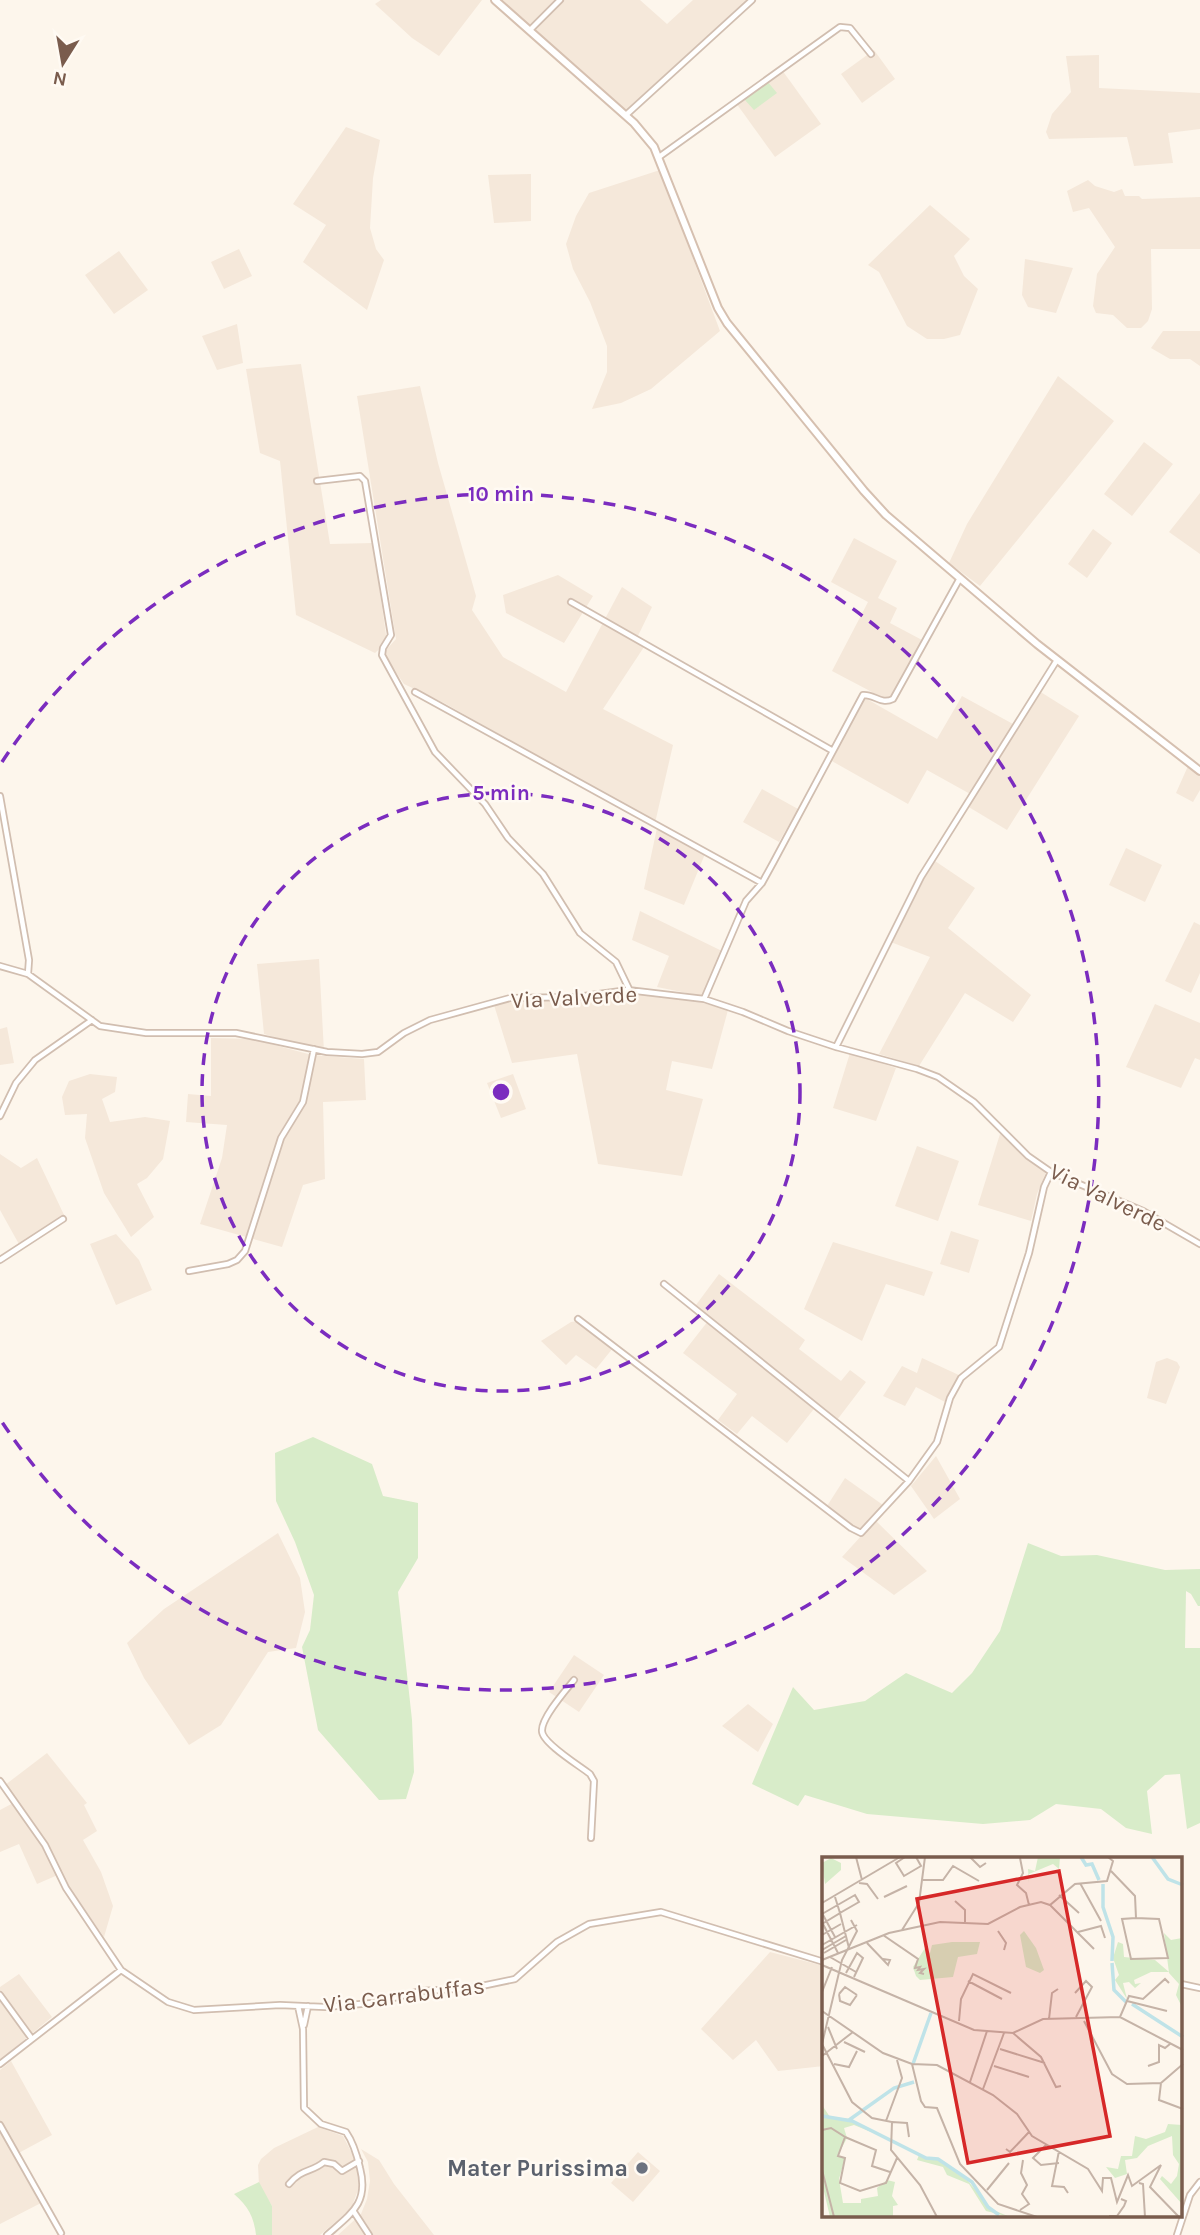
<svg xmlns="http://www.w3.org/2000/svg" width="1200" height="2235" font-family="Karla,sans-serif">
	<rect width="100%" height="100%" fill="#fdf6ec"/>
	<path fill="#f5e8da" d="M381 0H482L439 56 412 38 375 4Z
		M500 0H640L667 24 693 0H755L730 17 626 111Z
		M874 50 895 79 862 103 841 74Z
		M1099 55V88L1200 93V129L1168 133 1173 163 1134 166 1127 137 1049 139 1046 132 1052 114 1071 92 1066 56Z
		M782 70 821 124 775 157 736 103Z
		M346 127 380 140 373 178 370 228 376 249 384 260 367 310 303 262 326 225 293 204Z
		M660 170 720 331 651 389 621 403 592 409 607 372V346L590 302 573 269 566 244 576 216 589 193Z
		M531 174V221L494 223 488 175Z
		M1088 180 1095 186 1114 192 1122 189 1125 196H1139L1142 199 1200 197V249H1151L1152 309 1148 321 1141 328H1127L1113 315 1096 313 1093 306 1097 274 1115 247 1089 208 1073 212 1067 191Z
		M930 205 970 239 954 256 964 276 978 289 960 335 944 339H927L907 326 879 272 868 265Z
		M239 249 252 276 224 289 211 262Z
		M119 251 148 290 114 314 85 275Z
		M1025 259 1073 268 1056 313 1028 307 1022 295Z
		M237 324 243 363 217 370 202 336Z
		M1163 331H1200V366L1190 359H1170L1151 348Z
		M301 364 330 544 373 543 387 642 375 653 296 615 280 461 260 453 246 369Z
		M1058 376 1114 421 980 586 949 563 967 524Z
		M420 386 438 463 476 596 472 610 503 657 566 692 622 587 652 607 635 642 644 647 603 709 673 745 655 823 446 704 404 684 386 658V650L396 639 357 396Z
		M1144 442 1173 464 1132 516 1104 494Z
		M1200 493V554L1169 532Z
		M1093 529 1112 543 1087 578 1068 564Z
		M854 538 897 561 878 598 897 608 890 623 922 640 889 701 832 671 868 602 831 582Z
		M558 575 593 596 564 643 506 613 503 595Z
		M1039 691 1079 716 1007 830 967 806Z
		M962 696 1013 724 972 795 927 770 908 804 830 760 865 698 937 739Z
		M1188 766 1200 774V790L1193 802 1176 793Z
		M762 789 798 809 779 842 743 822Z
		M657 828 705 854 684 905 644 889Z
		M1126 848 1162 865 1145 902 1109 885Z
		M935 861 975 888 948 928 1031 995 1013 1022 965 993 919 1066 879 1054 930 957 888 941 913 895Z
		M640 911 724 952 702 996 657 987 669 956 632 940Z
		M1194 922 1200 925V973L1191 993 1165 981Z
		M319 959 324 1052 264 1034 257 964Z
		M642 995 678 996 728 1010 712 1069 672 1061 666 1090 703 1099 682 1176 598 1164 577 1054 512 1063 494 1005 515 999Z
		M1155 1004 1200 1023V1060L1195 1058 1181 1088 1126 1067Z
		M7 1027 14 1063 0 1065V1029Z
		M211 1038 252 1039 312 1055 364 1059 366 1100 323 1102 325 1179 303 1185 282 1247 200 1224 222 1158 227 1125 186 1122 188 1094 211 1096Z
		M850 1053 896 1068 876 1121 833 1108Z
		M90 1074 117 1077 115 1092 102 1099 110 1122 145 1117 170 1121 163 1159 147 1178 137 1184 154 1217 131 1237 104 1193 85 1138 87 1114 65 1115 62 1097 69 1081Z
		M513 1074 526 1109 501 1118 487 1083Z
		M1000 1134 1046 1172 1037 1194 1031 1221 978 1205Z
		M917 1146 959 1161 938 1221 895 1206Z
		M0 1154 21 1168 37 1158 65 1217 20 1246 0 1210Z
		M951 1231 979 1240 969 1273 940 1264Z
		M116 1234 139 1260 152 1290 116 1305 90 1244Z
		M833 1242 933 1272 924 1296 886 1284 862 1341 804 1309Z
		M719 1274 805 1340 799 1349 841 1381 850 1370 866 1382 837 1420 817 1405 787 1443 752 1416 737 1434 718 1420 737 1394 683 1353 708 1321 693 1309Z
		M579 1321 613 1348 596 1369 576 1355 566 1365 541 1341 571 1322Z
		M922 1358 961 1376 945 1402 916 1387 905 1406 883 1396 902 1366 917 1373Z
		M1167 1358 1177 1362 1180 1367 1166 1404 1147 1398 1156 1362Z
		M936 1456 960 1499 934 1519 911 1486Z
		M845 1478 883 1505 874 1519 927 1571 894 1595 842 1557 862 1535 827 1506Z
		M278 1533 300 1578 305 1612 296 1648 268 1652 221 1725 189 1745 144 1678 127 1643 164 1609Z
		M574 1655 604 1675 579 1712 549 1692Z
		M748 1704 773 1724 758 1752 722 1726Z
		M47 1753 87 1803 84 1805 97 1831 83 1840 101 1872 113 1906 104 1937 60 1874 37 1884 19 1844 0 1852V1810L17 1801 5 1785Z
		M770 1952 824 1966V2066L778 2071 756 2040 733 2060 701 2029Z
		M19 1974 52 2017 0 2060V1987Z
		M11 2061 52 2135 15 2155 41 2203 0 2224V2070Z
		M318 2127 343 2136 357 2163 359 2187 351 2209 320 2235H272V2206L259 2185 258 2165 261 2159 274 2148Z
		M361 2149 379 2160 394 2184 434 2235H338L361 2214 367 2199 370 2181 368 2162Z
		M638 2152 660 2171 633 2202 611 2183Z"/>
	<path fill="#d8ecc9" d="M767 81 777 93 754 110 744 99Z
		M313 1437 372 1464 383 1496 418 1503V1558L398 1592 412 1720 414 1772 406 1799 379 1800 318 1730 302 1647 310 1630 314 1595 295 1542 276 1501 275 1453Z
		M1028 1543 1061 1556 1097 1555 1165 1570 1200 1569V1606H1198L1191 1594 1186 1591 1185 1648H1200V1823L1187 1829 1180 1774 1165 1775 1147 1791 1152 1834 1126 1828 1101 1809 1056 1804 1030 1820 983 1824 867 1814 805 1795 798 1806 752 1784 793 1687 814 1710 865 1701 906 1673 952 1693 972 1673 1000 1631Z
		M259 2182 272 2206V2235H256C254 2217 248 2206 234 2194Z"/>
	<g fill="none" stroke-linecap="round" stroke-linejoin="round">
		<g stroke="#d1beb0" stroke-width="8">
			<path id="street" d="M530 30 560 0
				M626 115 752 0
				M659 157 840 27 850 28 871 54
				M317 481 360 476 365 481 391 635 383 648 382 655 435 752 485 804 508 838 543 874 580 933 616 962 630 991
				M571 602 833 751
				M415 692 762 883
				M0 796 29 960 28 974
				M0 966 28 974 100 1026 146 1033H236L327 1052 362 1054 378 1052 404 1033 430 1020 510 998 577 997 628 990 704 999 743 1012 788 1031 836 1047 917 1069 938 1077 974 1102 1028 1156 1051 1172 1143 1211 1200 1244
				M704 999 746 901 762 883 773 863 863 695C874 694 881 705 893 699L960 578
				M836 1047 921 877 1057 660
				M0 1116 16 1083 35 1060 92 1020
				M0 1260 63 1219
				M189 1271 228 1264 237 1260 245 1251 281 1138 303 1102 314 1049
				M664 1284 909 1481
				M578 1319 851 1528 861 1533 909 1481 937 1442 950 1398 961 1378 999 1347 1029 1253 1044 1187 1051 1172
				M574 1680C566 1690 541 1718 542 1731 542 1743 580 1766 590 1774L594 1781 591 1838
				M0 1781 45 1845 66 1888 121 1970
				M1181 1984 1200 1988
				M0 1995 32 2039
				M298 2006 303 2029 304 2108 321 2124 346 2132C353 2142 357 2155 360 2168 369 2203 352 2213 327 2235
				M304 2025 308 2006
				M0 2064 121 1970 168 2002 194 2010 280 2005 325 2007 373 2003 421 1991 472 1988 515 1979 557 1942 589 1924 661 1912 824 1962
				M0 2125 61 2233
				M289 2184C302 2168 311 2173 324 2162L334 2164 342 2171 359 2161
				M354 2212 369 2235
				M1177 2235 1190 2195 1200 2182"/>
		</g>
		<g stroke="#d6c0b0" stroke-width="10">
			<path id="secondary" d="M495 0 634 123 654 147 718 308 727 323 864 491 886 515 1037 644 1200 771"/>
		</g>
		<use href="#street" stroke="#fff" stroke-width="4.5"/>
		<use href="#secondary" stroke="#fff" stroke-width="6"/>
	</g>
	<g fill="none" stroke="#7b2cbf" stroke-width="3.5" stroke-dasharray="12 9">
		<circle cx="501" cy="1092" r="299"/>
		<path d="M2 762A598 598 0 1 1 2 1422"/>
	</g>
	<circle fill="#6b7280" stroke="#fffaf3" stroke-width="2.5" cx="642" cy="2168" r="7"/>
	<g text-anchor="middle" stroke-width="5" stroke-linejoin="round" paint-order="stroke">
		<g font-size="23" fill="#7a5c4d" stroke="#fffaf3">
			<text transform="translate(574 997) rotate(-3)" y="8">Via Valverde</text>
			<text transform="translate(1108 1197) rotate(26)" y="8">Via Valverde</text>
			<text transform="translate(404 1995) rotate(-7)" y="8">Via Carrabuffas</text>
		</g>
		<g font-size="23" font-weight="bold" fill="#5b616d" stroke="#fffaf3" text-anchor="end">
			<text x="628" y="2176">Mater Purissima</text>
		</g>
	</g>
	<g transform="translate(822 1857)">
		<rect width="360" height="360" fill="#fdf6ec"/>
		<path d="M216 0H238L237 12 231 7 207 17V26L206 12 213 14ZM9 1 19 6V13L3 27 0 6ZM202 74 214 91 222 113 218 116 204 110 198 78ZM342 76 349 83 360 81V150L354 138 357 127 347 116ZM130 85H158L155 97 136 100 131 120 98 123 94 119 91 110 103 91 108 96 110 88ZM296 85 301 87 302 100 333 103 347 115H329L312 123 313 127 319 126 313 131 307 125 301 126 305 142 293 123 297 118 291 101ZM0 248 8 260 29 262 49 275 32 268 22 271 25 281 16 298 23 301 17 322 21 346H39V342L56 339 55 331 65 323 73 325 70 339 76 348 71 349V360H8L0 326ZM346 267 360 268V347L338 322 340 319 349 327 355 319 357 307 351 298 350 279 326 289 315 301 303 303 305 317 293 321 284 310 296 312 299 299H310L313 279 324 282 343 275ZM97 298 121 304 147 325 169 352 188 360 164 354 147 327 125 318 121 310 95 303Z" fill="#d8ecc9"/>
		<path fill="none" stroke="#bfe3e8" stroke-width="3.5" d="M259 0 264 8 270 7 277 23M330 0 346 22 361 28M281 27V50L291 80 290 104M290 106 292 133 304 145M310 147 361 180M91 207 109 156M0 259 30 264 104 301 116 302 150 325 166 350 177 358M27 263 72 231 92 225"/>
		<path fill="none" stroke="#c5b3a7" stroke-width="2" d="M34 0 40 23M83 0 74 6 82 19 99 9 94 0M148 0 158 10 164 6M198 1 201 16 195 28 204 36 207 48M289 14 313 39 314 61 337 62 346 101 309 102 300 62 314 61M101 23H121L131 9 157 24M37 26 45 27 56 42M258 26 279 64M237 38 257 56M62 40 85 29M133 44 143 53V65M0 46 78 0M228 48 272 92M0 56 13 80M0 57 33 38 37 45 18 56 27 91M0 67 18 56 13 40M1 67 16 96M80 73 97 46 103 0M176 74 184 86 182 93M256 75 279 69 283 81M0 78 19 67M61 78 96 102 93 111 98 110 96 113 102 112 98 116 102 117M45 86 66 108 68 103 61 102M0 88 35 68M0 93 24 79M2 96 24 83M8 100 34 115M0 103 67 76 118 65 166 67 198 50 219 45 228 48 253 27 285 24 291 4 286 0M0 108 152 173 191 176 221 162 298 160 361 193M24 116 35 96 41 101 32 120M146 124 180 142M0 135 10 110M253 136 264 124 270 130 254 160M17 137 18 144 28 148 35 138M17 137 23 130 35 138M305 144 345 154M0 154 61 196 90 207 115 208 171 238 195 257 210 279 266 312 280 334 281 321H289L295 345 306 318 310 329 339 308 328 330 357 360M298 160 307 139 321 142 343 122 347 126M227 162 230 136 236 132M137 164 139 142 151 117 189 136M262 164 290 217 305 227 339 226 361 207M6 170 15 192M191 176 219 200 234 230 239 229M22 185 43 195M0 187 30 245 50 261 70 265 69 293 98 328 115 360M0 187 20 103 35 74 29 63M178 192 223 206M0 199 31 175M12 207 27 210 35 194M90 207 99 244 103 250 115 251 138 307 176 347 215 360M172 209 207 220M326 209 337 205V188L343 191 348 187M148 225 165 174M339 226 337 243 361 252M161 232 182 176M64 264 80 221 75 203M70 265 85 266 87 280M0 273 9 271 23 280 16 299 23 301 18 326 38 334 64 326 75 301M23 280 54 293 50 309 68 315M224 288 211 301 219 308 237 306M184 292 188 295 207 275M237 294 230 329 242 330 246 336M0 313 12 360M317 326 321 327 323 360M165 333 187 306M198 353 207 347 200 337 205 328 199 316 201 303M287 359H295L302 349 304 344 299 342"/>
		<path fill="#d62828" fill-opacity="0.15" stroke="#d62828" stroke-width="3.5" d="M237 14 288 279 146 306 95 42Z"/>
		<rect width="360" height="360" fill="none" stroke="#7a5c4d" stroke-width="3.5"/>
	</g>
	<circle cx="501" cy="1092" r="10" fill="#7b2cbf" stroke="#fffaf3" stroke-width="3.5"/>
	<g font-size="21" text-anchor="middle" font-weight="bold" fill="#7b2cbf" stroke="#fffaf3" stroke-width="5" stroke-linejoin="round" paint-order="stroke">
		<text x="501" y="501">10 min</text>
		<text x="501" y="800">5 min</text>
	</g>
	<g transform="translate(63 63) rotate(191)" stroke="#fffaf3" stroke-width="5" paint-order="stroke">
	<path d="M0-5L12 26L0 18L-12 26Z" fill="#7a5c4d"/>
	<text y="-10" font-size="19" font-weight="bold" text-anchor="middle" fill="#7a5c4d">N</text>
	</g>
</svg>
